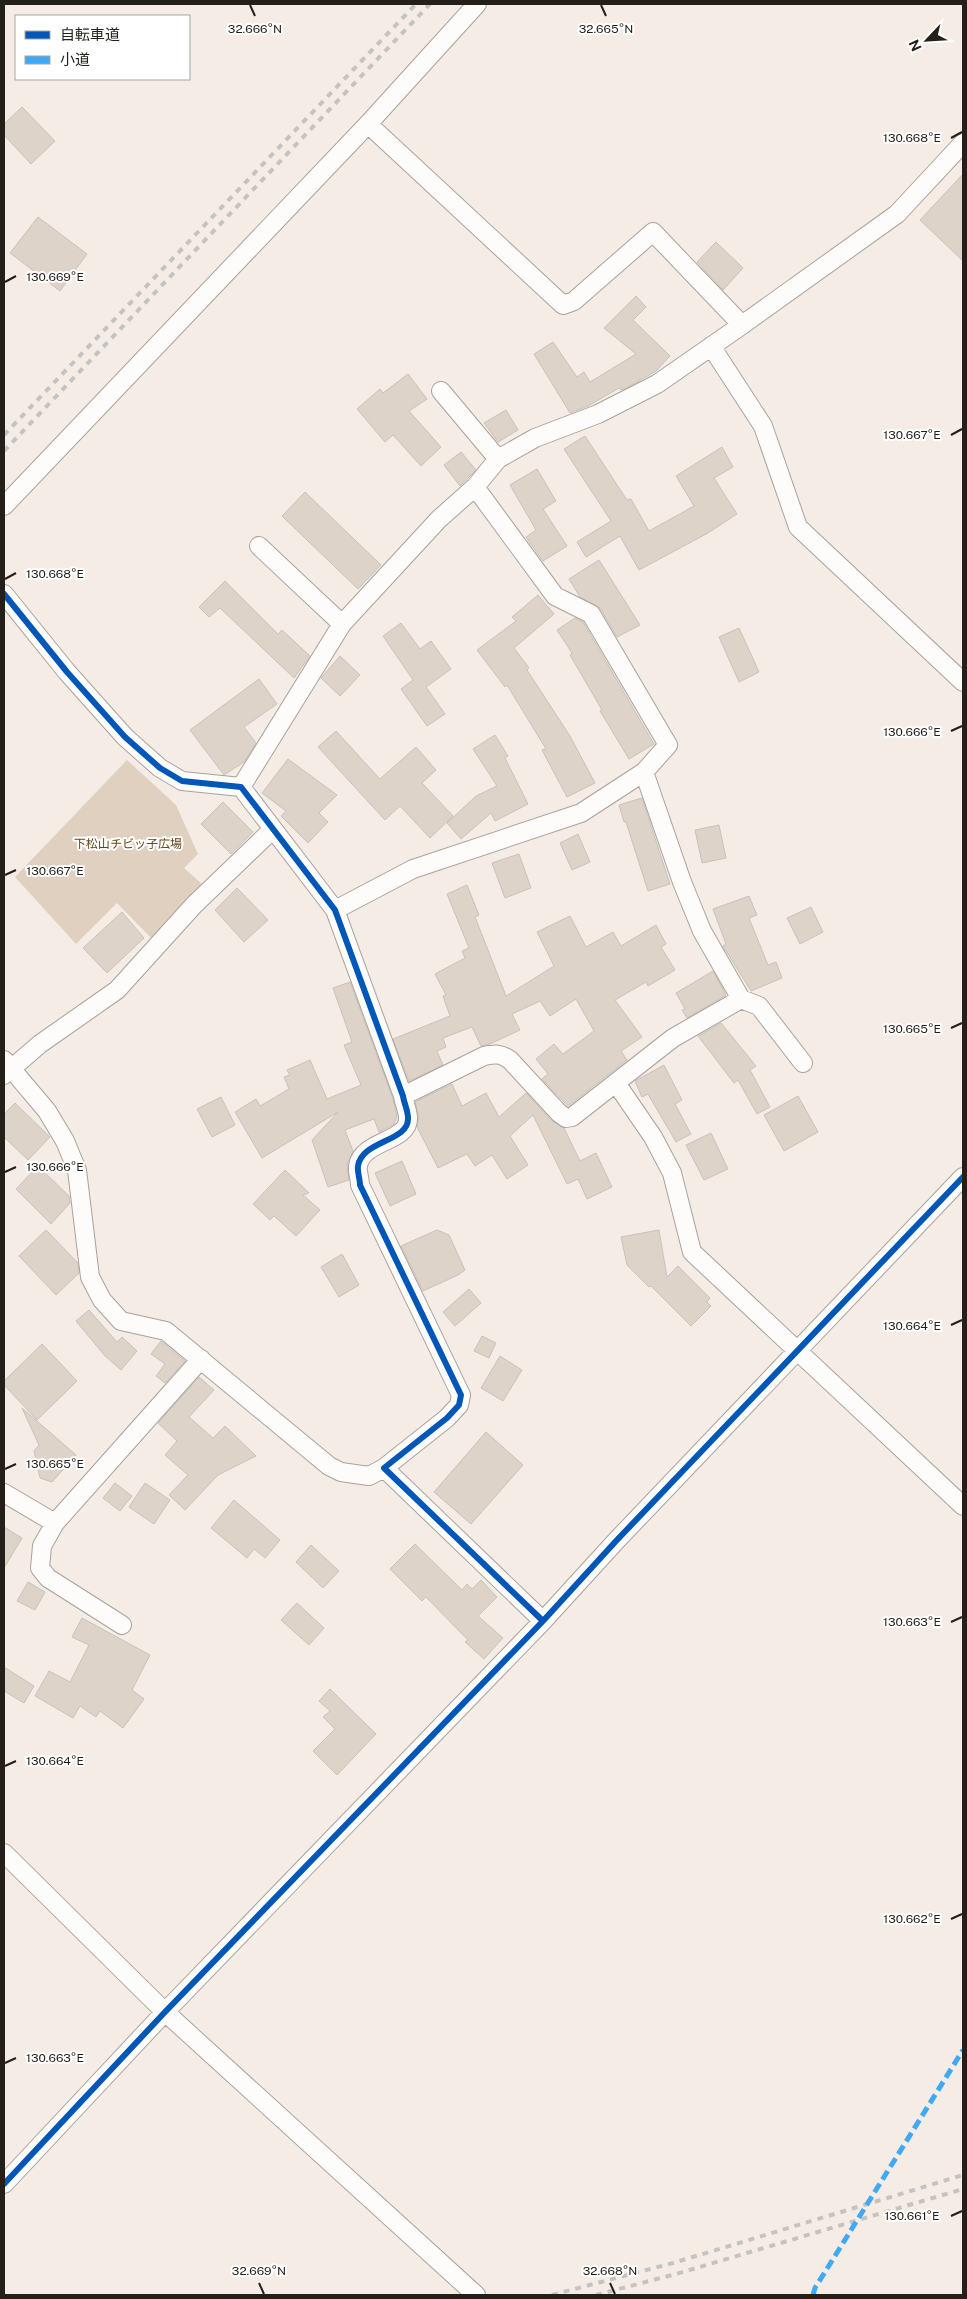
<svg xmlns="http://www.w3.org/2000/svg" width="967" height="2299" font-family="'Public Sans','Noto Sans JP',sans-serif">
	<rect width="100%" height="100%" fill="#f5ede5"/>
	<path fill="#e0d0c0" d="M127 760 176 805 198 854 184 868 203 885 153 940 117 903 76 944 15 877Z"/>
	<path fill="#ddd3c8" stroke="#c8c2bb" d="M22 107 55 141 31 164 4 135V124Z
		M963 174V261L920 220Z
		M38 217 87 254 60 291 10 253Z
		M716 242 743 268 723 290 697 262Z
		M636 296 646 307 633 320 670 356 656 371 630 386 621 390 619 388 588 406 570 413 534 354 553 342 577 377 584 372 590 382 636 354 604 328Z
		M408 374 427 399 409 411 441 447 421 466 393 435 385 442 357 409 380 389 383 393Z
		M506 410 518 430 498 442 484 423Z
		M585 436 627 500 631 499 649 531 694 506 676 476 722 447 733 467 714 478 737 514 708 533 639 570 620 536 586 557 577 542 611 521 564 449Z
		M461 452 476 470 460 486 444 465Z
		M537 469 556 501 543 509 567 546 543 561 526 537 536 530 510 485Z
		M305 492 381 565 358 589 282 516Z
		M599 560 640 625 617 637 600 608 580 597 569 579Z
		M225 581 278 634 282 630 310 656 294 678 220 608 209 617 199 607Z
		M538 595 554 614 514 648 529 668 527 670 570 736 595 783 567 797 542 750 546 749 507 685 505 687 477 650 516 621 512 617Z
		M575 618 583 622 654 744 629 759 600 711 602 710 570 655 572 653 557 630Z
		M401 623 420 649 431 641 451 669 426 687 445 714 427 726 401 689 413 680 383 636Z
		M739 628 759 672 739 682 719 637Z
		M340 656 360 675 340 696 321 678Z
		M259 679 277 704 244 727 256 743 244 762 224 775 190 730Z
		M336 731 380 779 416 747 436 770 422 783 453 816 430 838 400 806 385 820 318 747Z
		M495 735 508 756 505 758 528 804 495 821 491 813 461 839 447 823 476 796 497 786 473 749Z
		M288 759 337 795 319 813 328 822 308 843 281 816 286 811 262 793Z
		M642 798 670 884 648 891 626 822H624L619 805Z
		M223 802 253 832 231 854 201 824Z
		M719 825 726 858 702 863 695 830Z
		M578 834 590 862 572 870 560 843Z
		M519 854 531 888 505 898 492 863Z
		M467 885 479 915 475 917 506 996 554 966 537 932 570 916 586 947 613 932 621 946 656 925 666 944 661 947 675 970 648 986 646 982 615 1000 642 1037 621 1051 627 1060 568 1106 542 1079 548 1074 536 1059 554 1044 563 1054 594 1031 576 999 550 1016 540 1001 512 1014 520 1030 490 1044 481 1046 472 1027 443 1038 446 1047 437 1051 443 1065 409 1081 393 1039 450 1016 443 996 446 995 435 974 465 958 462 951 469 948 447 894Z
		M237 888 268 920 244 942 215 910Z
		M749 896 757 915 749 918 768 965 776 962 782 978 751 991 723 946 726 944 713 909Z
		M811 907 823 932 800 944 787 918Z
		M122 912 144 938 107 973 83 948Z
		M713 971 726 995 687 1018 682 1010 685 1009 676 993Z
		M350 982 393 1099 397 1117 394 1124 379 1132 374 1119 345 1130 353 1151 347 1165 349 1180 328 1187 312 1140 338 1112 262 1158 235 1112 256 1099 260 1106 289 1089 284 1077 290 1075 287 1070 310 1060 327 1099 361 1085 344 1045 352 1042 333 988Z
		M721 1023 756 1066 750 1070 770 1107 757 1114 738 1080 734 1083 698 1036Z
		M664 1065 682 1100 675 1104 691 1134 676 1142 648 1094 642 1097 635 1081Z
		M452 1084 462 1106 486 1093 499 1117 526 1093 551 1120 564 1128 580 1161 596 1153 612 1187 587 1199 578 1179 567 1184 533 1115 510 1136 528 1165 507 1179 492 1155 475 1166 467 1154 438 1168 417 1127 419 1117 415 1102Z
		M798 1096 818 1132 784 1151 764 1115Z
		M221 1097 235 1125 212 1137 197 1109Z
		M15 1103 50 1137 28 1160 4 1137V1114Z
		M711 1133 728 1169 704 1180 686 1145Z
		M402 1161 416 1194 390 1206 375 1173Z
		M38 1166 69 1196 70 1203 51 1224 16 1189Z
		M285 1170 309 1193 303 1195 320 1210 296 1236 274 1216 270 1220 253 1204Z
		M46 1230 78 1263 79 1273 56 1295 19 1256Z
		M437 1230 449 1235 465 1270 458 1275 423 1291 401 1246Z
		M659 1230 667 1277 678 1266 710 1298 707 1302 711 1306 691 1326 651 1286 649 1287 627 1265 621 1237Z
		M342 1254 359 1285 339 1297 321 1267Z
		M469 1289 481 1303 455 1326 443 1312Z
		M89 1310 117 1342 122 1337 137 1351 121 1370 105 1356 76 1321Z
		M482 1336 496 1343 489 1358 474 1351Z
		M161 1341 185 1361 165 1383 156 1376 165 1364 151 1354Z
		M42 1344 77 1381 37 1420 4 1385V1381Z
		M500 1356 522 1370 503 1401 481 1388Z
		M199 1377 214 1390 189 1417 213 1438 225 1426 256 1456 218 1475 185 1510 169 1495 188 1475 165 1455 177 1441 158 1423Z
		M22 1408 76 1455 52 1482 40 1478 34 1451 39 1445Z
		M486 1432 523 1465 471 1524 434 1492Z
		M115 1483 132 1496 120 1511 103 1498Z
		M145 1483 170 1500 154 1524 129 1507Z
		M234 1500 280 1540 265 1558 254 1549 247 1558 211 1528Z
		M4 1527 22 1538 4 1568Z
		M415 1544 462 1590 467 1584 472 1589 481 1580 497 1597 478 1616 503 1638 484 1659 465 1642 468 1640 426 1597 422 1601 390 1569Z
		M311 1545 339 1571 323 1588 296 1562Z
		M28 1582 45 1592 35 1610 17 1601Z
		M297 1603 324 1628 309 1645 281 1620Z
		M82 1618 150 1655 132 1690 144 1699 123 1728 100 1711 96 1717 80 1706 73 1718 35 1696 49 1671 70 1682 89 1645 72 1637Z
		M4 1667 34 1686 24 1703 4 1691Z
		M330 1689 376 1734 337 1775 313 1751 335 1729 323 1717 330 1711 319 1701Z"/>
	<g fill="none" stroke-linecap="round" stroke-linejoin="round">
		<g stroke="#a8a29b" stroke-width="20">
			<path id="street" d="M368 124 563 305 574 301 653 232 742 325
				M711 346 763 426 798 527 963 682
				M441 391 498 459
				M4 506 368 124 477 4
				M259 546 342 624
				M4 594 67 672 125 737 160 768 182 781 241 787 335 910 403 1096C404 1103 408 1111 408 1118 409 1142 362 1140 358 1166 357 1171 360 1179 360 1185L461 1395 459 1405 447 1418 384 1468 543 1621
				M644 772 682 882 702 931 741 999
				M241 787 342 624 439 519 475 487 498 459 535 438 598 414 657 384 742 325 897 214 963 143
				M335 910 413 869 581 813 644 772 668 745 591 614 555 596 475 487
				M4 1060 47 1111 65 1141 77 1170 90 1277 102 1300 121 1321 166 1331 329 1466 341 1472 369 1476 384 1468
				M4 1075 40 1044 117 990 194 905 272 830
				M616 1083 653 1137 672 1173 692 1252 963 1506
				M403 1096 484 1056C495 1054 500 1053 510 1060L559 1113 566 1118 572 1117 673 1038 741 999 759 1006 803 1063
				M4 1493 55 1523
				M122 1625 48 1578 40 1568 42 1546 55 1523 201 1359
				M4 1853 165 2012 476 2295
				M4 2184 165 2012 543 1621 616 1541 963 1177"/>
		</g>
		<use href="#street" stroke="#fefcfb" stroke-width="18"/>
		<path stroke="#c5c3c1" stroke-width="4" stroke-dasharray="6 6" stroke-linecap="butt" d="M4 435 416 4
			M4 451 430 4
			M552 2295 673 2263 963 2175
			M596 2295 676 2274 963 2189"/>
		<path stroke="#3fa9f5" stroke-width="5" stroke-dasharray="10 5" stroke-linecap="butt" d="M813 2295 815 2288 963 2050"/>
		<g stroke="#fff" stroke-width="9">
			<path id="cycleway" d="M4 594 67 672 125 737 160 768 182 781 241 787 335 910 403 1096C404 1103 408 1111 408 1118 409 1142 362 1140 358 1166 357 1171 360 1179 360 1185L461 1395 459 1405 447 1418 384 1468 543 1621
				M4 2184 165 2012 543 1621 616 1541 963 1177"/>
		</g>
		<use href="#cycleway" stroke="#0057b8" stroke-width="6"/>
	</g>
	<path fill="none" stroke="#241f19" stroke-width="2" d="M250 5 255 16M601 5 606 16M951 138 962 132M5 282 16 276M951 435 962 429M5 579 16 573M951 731 962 726M5 875 16 870M951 1028 962 1023M5 1172 16 1167M951 1325 962 1320M5 1469 16 1464M951 1622 962 1617M5 1766 16 1761M951 1919 962 1914M5 2063 16 2058M951 2216 962 2211M259 2283 264 2294M610 2283 615 2294"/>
	<g text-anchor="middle" stroke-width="4" stroke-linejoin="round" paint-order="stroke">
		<g font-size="12" fill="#664515" stroke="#fff">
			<text x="128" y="848">下松山チビッ子広場</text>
		</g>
	</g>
	<g font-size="12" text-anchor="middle" fill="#241f19" stroke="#fff" stroke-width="4" stroke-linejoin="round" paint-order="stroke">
		<text x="255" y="33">32.666°N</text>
		<text x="606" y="33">32.665°N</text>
		<text x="912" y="142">130.668°E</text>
		<text x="55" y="281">130.669°E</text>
		<text x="912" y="439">130.667°E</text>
		<text x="55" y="578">130.668°E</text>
		<text x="912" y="736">130.666°E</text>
		<text x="55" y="875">130.667°E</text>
		<text x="912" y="1033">130.665°E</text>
		<text x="55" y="1171">130.666°E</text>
		<text x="912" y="1330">130.664°E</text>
		<text x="55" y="1468">130.665°E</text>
		<text x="912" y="1626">130.663°E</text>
		<text x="55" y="1765">130.664°E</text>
		<text x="912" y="1923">130.662°E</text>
		<text x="55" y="2062">130.663°E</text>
		<text x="912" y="2220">130.661°E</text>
		<text x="259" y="2275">32.669°N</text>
		<text x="610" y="2275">32.668°N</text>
	</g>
	<rect width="967" height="2299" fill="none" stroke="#241f19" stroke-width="10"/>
	<rect x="15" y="15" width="175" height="65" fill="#ffffff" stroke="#a7a5a3"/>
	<rect x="25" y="31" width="25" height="8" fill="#0057b8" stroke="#a7a5a3"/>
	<text x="60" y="40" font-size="15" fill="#241f19">自転車道</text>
	<rect x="25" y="56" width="25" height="8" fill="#3fa9f5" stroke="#a7a5a3"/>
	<text x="60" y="65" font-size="15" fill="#241f19">小道</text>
	<g transform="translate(927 40) rotate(245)" stroke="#ffffff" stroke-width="4" paint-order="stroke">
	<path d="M0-4L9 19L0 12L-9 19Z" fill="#241f19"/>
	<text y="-8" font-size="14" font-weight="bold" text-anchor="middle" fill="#241f19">N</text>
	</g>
</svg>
